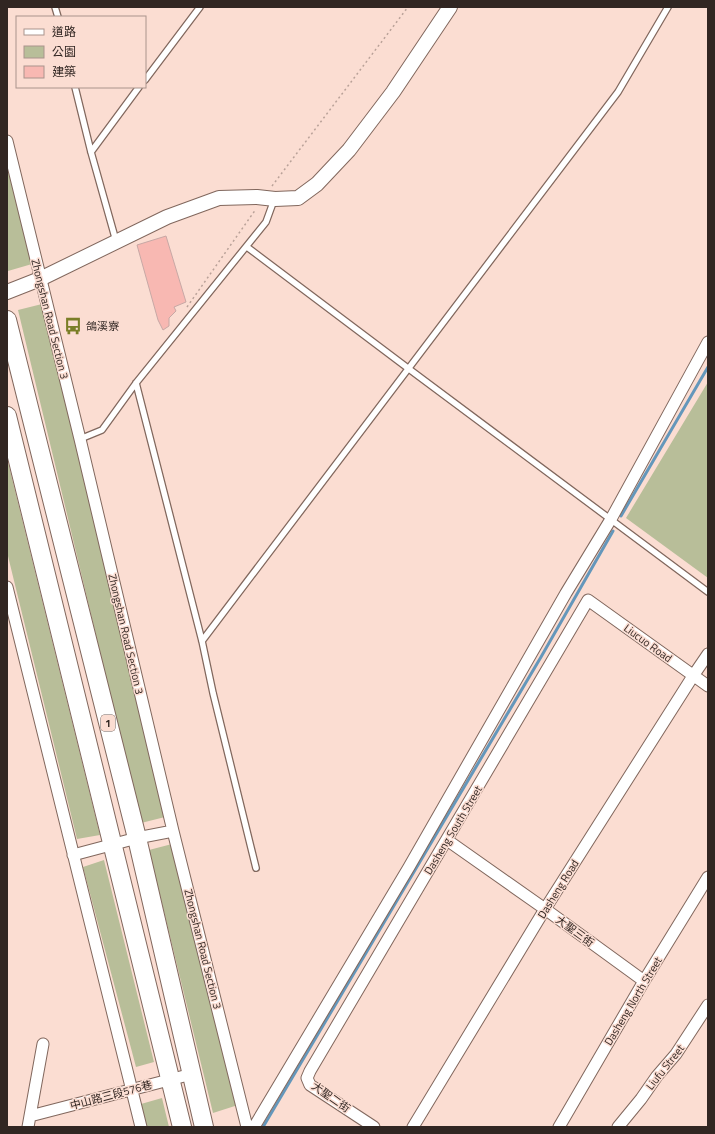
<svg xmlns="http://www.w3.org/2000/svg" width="715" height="1134" font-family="'Titillium Web','Noto Sans TC',sans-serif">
	<rect width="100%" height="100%" fill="#fbddd2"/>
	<path fill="#b8be99" d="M7 158 32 264 8 271 7 267Z
		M42 304 165 817 141 823 18 310Z
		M708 382V578L626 518Z
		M7 458 100 835 77 839 7 552Z
		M172 844 238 1105 213 1113 149 850Z
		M104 860 154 1062 136 1067 83 867Z
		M162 1098 169 1127H146L141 1104Z"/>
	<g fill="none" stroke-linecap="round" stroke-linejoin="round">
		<path stroke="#6497bb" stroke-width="3" d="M621 516 708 367
			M263 1127 541 657 613 531"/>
	</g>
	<path fill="#f8b8b2" stroke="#c7a8a5" d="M166 236 186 302 174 307 176 311 169 318V326L163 330 158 320 137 245Z"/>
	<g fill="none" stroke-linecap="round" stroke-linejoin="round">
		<g stroke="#81675d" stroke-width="8">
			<path id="service" d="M55 7 58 17
				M145 80 200 7
				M75 87 91 152 116 241
				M91 152 139 87
				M247 247 409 369 708 592
				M136 383 202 641 213 693 256 868
				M80 439 102 430 136 383 266 222 274 200
				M202 641 618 92 668 7"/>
		</g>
		<g stroke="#81675d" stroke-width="13">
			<path id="minor" d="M7 141 80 439 173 831 247 1127
				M7 587 141 1127
				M447 840 545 909 644 981
				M73 855 137 838 173 831
				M30 1116 192 1074
				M28 1127 43 1044
				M254 1127 409 867 566 593 611 519 708 342
				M374 1127 310 1085 307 1078 310 1071 588 600 708 686
				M413 1127 545 909 693 676 708 654
				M559 1127 644 981 708 877
				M618 1127 641 1099 657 1076 676 1054 708 1005"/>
		</g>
		<g stroke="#81675d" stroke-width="16">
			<path id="tertiary" d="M7 292 40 279 167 217 219 198 257 197 275 199 298 198 317 184 349 150 393 92 450 7"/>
		</g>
		<g stroke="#81675d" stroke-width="20">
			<path id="primary" d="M7 320 137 838 204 1127
				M7 416 182 1127"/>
		</g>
		<path stroke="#b9a198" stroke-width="1.5" stroke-dasharray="2 3" stroke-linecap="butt" d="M272 186 408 7
			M187 307 256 209"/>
		<use href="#service" stroke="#fff" stroke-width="5.5"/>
		<use href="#minor" stroke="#fff" stroke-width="11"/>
		<use href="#tertiary" stroke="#fff" stroke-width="14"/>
		<use href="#primary" stroke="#fff" stroke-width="18"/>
	</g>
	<defs>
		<g id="bus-bare" transform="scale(1.38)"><path d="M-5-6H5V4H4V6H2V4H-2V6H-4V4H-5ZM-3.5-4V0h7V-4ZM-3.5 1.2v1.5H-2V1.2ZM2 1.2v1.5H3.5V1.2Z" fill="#7a7e27" stroke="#fbddd2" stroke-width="2.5" paint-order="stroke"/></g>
	</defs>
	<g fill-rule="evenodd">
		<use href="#bus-bare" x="73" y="326"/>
	</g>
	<g text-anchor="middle" stroke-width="3" stroke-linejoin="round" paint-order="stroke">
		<rect fill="#fbddd2" stroke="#6e5d57" stroke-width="1" x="101" y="715" width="14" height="16" rx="3"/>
		<g font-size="10" font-weight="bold" fill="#312622">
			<text x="108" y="727">1</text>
		</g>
		<g font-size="11" fill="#312622" stroke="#fbddd2">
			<text transform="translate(50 319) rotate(76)" y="4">Zhongshan Road Section 3</text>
			<text transform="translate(126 634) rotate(77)" y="4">Zhongshan Road Section 3</text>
			<text transform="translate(648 643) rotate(36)" y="4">Liucuo Road</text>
			<text transform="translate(453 830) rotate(-59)" y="4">Dasheng South Street</text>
			<text transform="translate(558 889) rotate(-58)" y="4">Dasheng Road</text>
			<text transform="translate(575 931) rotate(36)" y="4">大聖三街</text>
			<text transform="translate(203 949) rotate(76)" y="4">Zhongshan Road Section 3</text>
			<text transform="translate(633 1001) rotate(-59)" y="4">Dasheng North Street</text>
			<text transform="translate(665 1067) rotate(-52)" y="4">Liufu Street</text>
			<text transform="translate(111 1095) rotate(-15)" y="4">中山路三段576巷</text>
			<text transform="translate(331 1097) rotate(35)" y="4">大聖二街</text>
		</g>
		<g font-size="11" fill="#312622" stroke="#fbddd2" text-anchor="start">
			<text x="86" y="330">鴿溪寮</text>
		</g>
	</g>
	<rect width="715" height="1134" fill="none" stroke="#312622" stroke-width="16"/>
	<rect x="16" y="16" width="130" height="72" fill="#fbddd2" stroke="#aa948c"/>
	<rect x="24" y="29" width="20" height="6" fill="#ffffff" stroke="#aa948c"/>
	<text x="52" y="36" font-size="12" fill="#312622">道路</text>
	<rect x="24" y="46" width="20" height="12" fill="#b8be99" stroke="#aa948c"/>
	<text x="52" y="56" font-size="12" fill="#312622">公園</text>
	<rect x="24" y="66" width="20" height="12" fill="#f8b8b2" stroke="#aa948c"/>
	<text x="52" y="76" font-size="12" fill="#312622">建築</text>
</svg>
